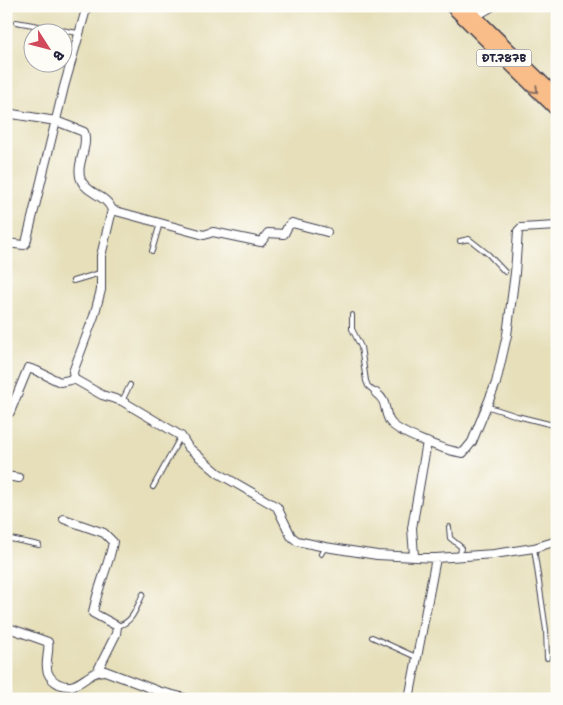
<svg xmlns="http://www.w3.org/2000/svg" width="563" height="705" font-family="'Shantell Sans',sans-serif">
	<rect width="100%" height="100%" fill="#fdfcf7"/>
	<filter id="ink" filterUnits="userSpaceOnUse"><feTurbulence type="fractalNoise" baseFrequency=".02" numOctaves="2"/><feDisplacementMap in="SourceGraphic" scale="10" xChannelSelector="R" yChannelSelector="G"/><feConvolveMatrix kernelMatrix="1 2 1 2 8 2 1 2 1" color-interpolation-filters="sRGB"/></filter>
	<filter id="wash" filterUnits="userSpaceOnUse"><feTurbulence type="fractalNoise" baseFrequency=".0096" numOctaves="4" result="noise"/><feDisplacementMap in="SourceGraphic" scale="20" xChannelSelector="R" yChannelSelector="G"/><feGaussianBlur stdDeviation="1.12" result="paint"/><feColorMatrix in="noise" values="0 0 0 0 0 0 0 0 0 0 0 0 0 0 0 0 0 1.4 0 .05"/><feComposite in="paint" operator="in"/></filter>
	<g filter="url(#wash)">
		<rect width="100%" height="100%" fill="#e6dfba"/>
	</g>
	<g filter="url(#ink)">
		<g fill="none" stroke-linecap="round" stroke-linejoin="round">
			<g stroke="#3f3e4e" stroke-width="6">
				<path id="service" d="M16 22 78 33
					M460 241 469 239 488 254 505 272
					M152 251 160 223
					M73 281 100 273
					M352 315V329L361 347 366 381 368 386 376 393
					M122 401 130 385
					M486 406 517 416 557 426
					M153 487 181 436
					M449 527 450 538 461 547 460 556
					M6 538 39 545
					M534 548 546 630 547 658
					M321 554 325 547
					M117 626C133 623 136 608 143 594
					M372 637 416 657"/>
			</g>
			<g stroke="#3f3e4e" stroke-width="10">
				<path id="minor" d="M476 16 493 6
					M6 113 56 121 84 132C89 148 75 164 81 180 87 194 107 195 112 210L101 256V290L94 316 73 372 74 379 102 395 122 401 181 436 188 447 218 473 277 507 291 536 297 541 325 547 377 555 436 558 494 554 534 548 557 541
					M112 210 204 235 213 232 261 242 268 233 284 234 288 226 292 223 327 232
					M6 243 24 245 26 243 64 87 87 6
					M376 393C388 402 383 408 389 420 395 433 448 451 463 453L472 442 496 383 507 335 515 273 518 231 521 228 557 226
					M6 415 10 412 28 368 37 371 60 382 74 379
					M6 476 19 478
					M64 519 104 533 113 542C109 566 97 588 93 613L117 626 116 634 98 670
					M414 556 412 528 427 442
					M6 627 48 642C50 652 44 663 48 673 50 678 55 682 59 684 79 693 87 670 105 671L158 691 189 699
					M409 699 436 558"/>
			</g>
			<g stroke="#3f3e4e" stroke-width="14">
				<path id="primary" d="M451 6 557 111
					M465 6 557 96"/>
			</g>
			<use href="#service" stroke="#fff" stroke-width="4"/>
			<use href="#minor" stroke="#fff" stroke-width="8"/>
			<use href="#primary" stroke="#f8bd88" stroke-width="11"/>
		</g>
		<defs><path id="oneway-chevron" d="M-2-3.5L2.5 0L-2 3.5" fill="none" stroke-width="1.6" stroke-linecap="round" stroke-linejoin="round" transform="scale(1.25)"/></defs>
		<use stroke="#8d7062" href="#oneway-chevron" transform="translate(535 90) rotate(45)"/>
	</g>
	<g text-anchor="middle" stroke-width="4.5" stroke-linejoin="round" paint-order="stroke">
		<rect fill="#fdfcf7" stroke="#646373" stroke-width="1" x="476.5" y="49.5" width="55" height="17" rx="4"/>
		<g font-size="11" font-weight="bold" fill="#22223b">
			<text x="504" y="62">ĐT.787B</text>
		</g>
	</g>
	<rect width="563" height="705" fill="none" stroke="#fdfcf7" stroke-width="25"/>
	<g transform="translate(48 48) rotate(126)"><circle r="24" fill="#fdfcf7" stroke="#a5a5ac"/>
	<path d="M0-4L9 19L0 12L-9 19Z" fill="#d1495b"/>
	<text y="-8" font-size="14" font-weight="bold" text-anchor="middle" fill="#22223b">B</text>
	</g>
</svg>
